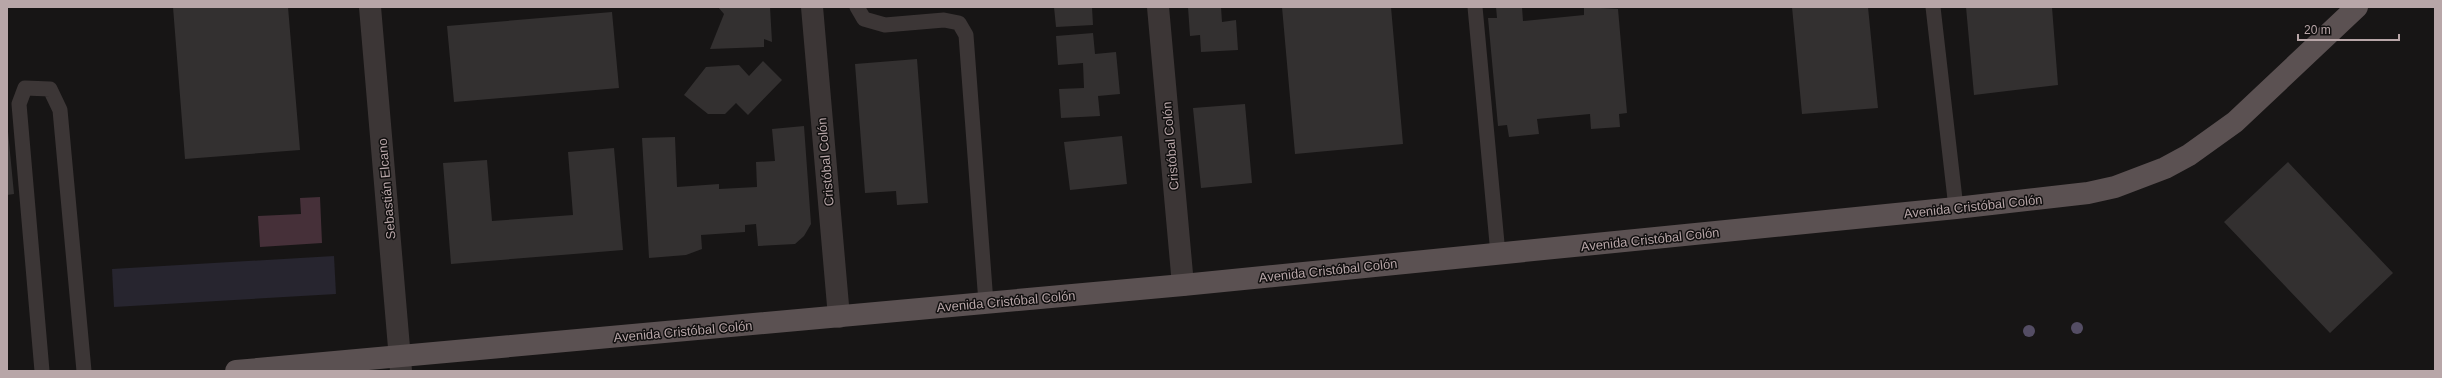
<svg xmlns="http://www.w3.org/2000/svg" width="2442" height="378" font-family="Helvetica,sans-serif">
	<rect width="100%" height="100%" fill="#171515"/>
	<path fill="#27252f" d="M334 256 336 294 114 307 112 269Z"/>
	<path fill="#463039" d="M320 197 322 243 260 247 258 216 301 214 300 198Z"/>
	<path fill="#333030" d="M173 7H288L300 150 185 159Z
		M718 7H770L772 42 764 39V47L710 49 724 14Z
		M1054 7H1092L1093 25 1056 27Z
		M1188 7H1221L1222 22 1236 20 1238 50 1201 52 1200 35 1190 36Z
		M1282 7H1391L1403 144 1295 154Z
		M1496 7H1522L1523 21 1584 15V7L1618 9 1627 113 1619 114 1620 127 1591 129 1590 114 1537 119 1539 134 1509 137 1507 125 1498 126 1488 18H1497Z
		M1792 7H1868L1878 108 1802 114Z
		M1966 7H2052L2058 85 1974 95Z
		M612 12 619 88 454 102 447 26Z
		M1093 33 1095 54 1116 52 1120 94 1098 96 1100 116 1061 118 1059 89 1084 88 1083 63 1058 65 1056 36Z
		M917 59 928 203 897 205 896 191 865 193 855 64Z
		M763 61 782 80 748 115 736 103 725 114H708L684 95 706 67 739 65 749 76Z
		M1245 104 1252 183 1201 188 1193 108Z
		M7 121 14 194 7 195Z
		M804 126 811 224 804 236 795 244 758 246 756 224 745 225V232L701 235 702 249 686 255 649 258 642 138 675 137 677 187 719 184V189L757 187 756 162 775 161 772 129Z
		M1122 136 1127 184 1070 190 1064 142Z
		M614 148 623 250 451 264 443 163 487 160 492 221 573 215 568 152Z
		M2288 162 2393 273 2330 333 2224 222Z"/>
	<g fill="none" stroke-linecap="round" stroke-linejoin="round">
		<path stroke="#3c3636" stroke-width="15" d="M857 7 864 19 885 25 944 20 959 23 966 35 986 303
			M1475 7 1498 254
			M1933 7 1956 208
			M42 371 19 104 25 88 50 89 60 110 84 371"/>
		<path stroke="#3c3636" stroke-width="22" d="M812 7 839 317
			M1158 7 1183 285"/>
		<path stroke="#3c3636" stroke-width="22" d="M370 7 401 371"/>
		<path stroke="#5b5152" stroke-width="22" d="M236 371 1183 285 1956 208 2088 193 2115 187 2165 168 2189 155 2235 122 2357 7"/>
	</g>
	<g fill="#544d64">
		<circle cx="2077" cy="328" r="6"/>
		<circle cx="2029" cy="331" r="6"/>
	</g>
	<g text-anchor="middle" stroke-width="3" stroke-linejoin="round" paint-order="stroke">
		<g font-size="13" fill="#b8a6a8" stroke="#121010">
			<text transform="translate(1170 146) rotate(-95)" y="5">Cristóbal Colón</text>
			<text transform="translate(825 162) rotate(-95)" y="5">Cristóbal Colón</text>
			<text transform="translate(386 189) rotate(-95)" y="5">Sebastián Elcano</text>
			<text transform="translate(1973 206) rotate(-6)" y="5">Avenida Cristóbal Colón</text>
			<text transform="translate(1650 239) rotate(-6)" y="5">Avenida Cristóbal Colón</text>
			<text transform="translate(1328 270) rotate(-6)" y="5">Avenida Cristóbal Colón</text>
			<text transform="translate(1006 301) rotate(-5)" y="5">Avenida Cristóbal Colón</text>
			<text transform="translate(683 331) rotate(-5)" y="5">Avenida Cristóbal Colón</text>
		</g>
	</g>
	<rect width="2442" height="378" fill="none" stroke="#b8a6a8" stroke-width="16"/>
	<path d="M2298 34v6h101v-6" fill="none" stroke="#b8a6a8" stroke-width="2"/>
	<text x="2304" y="34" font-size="12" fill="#b8a6a8" stroke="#121010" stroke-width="3" paint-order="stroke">20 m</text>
</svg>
